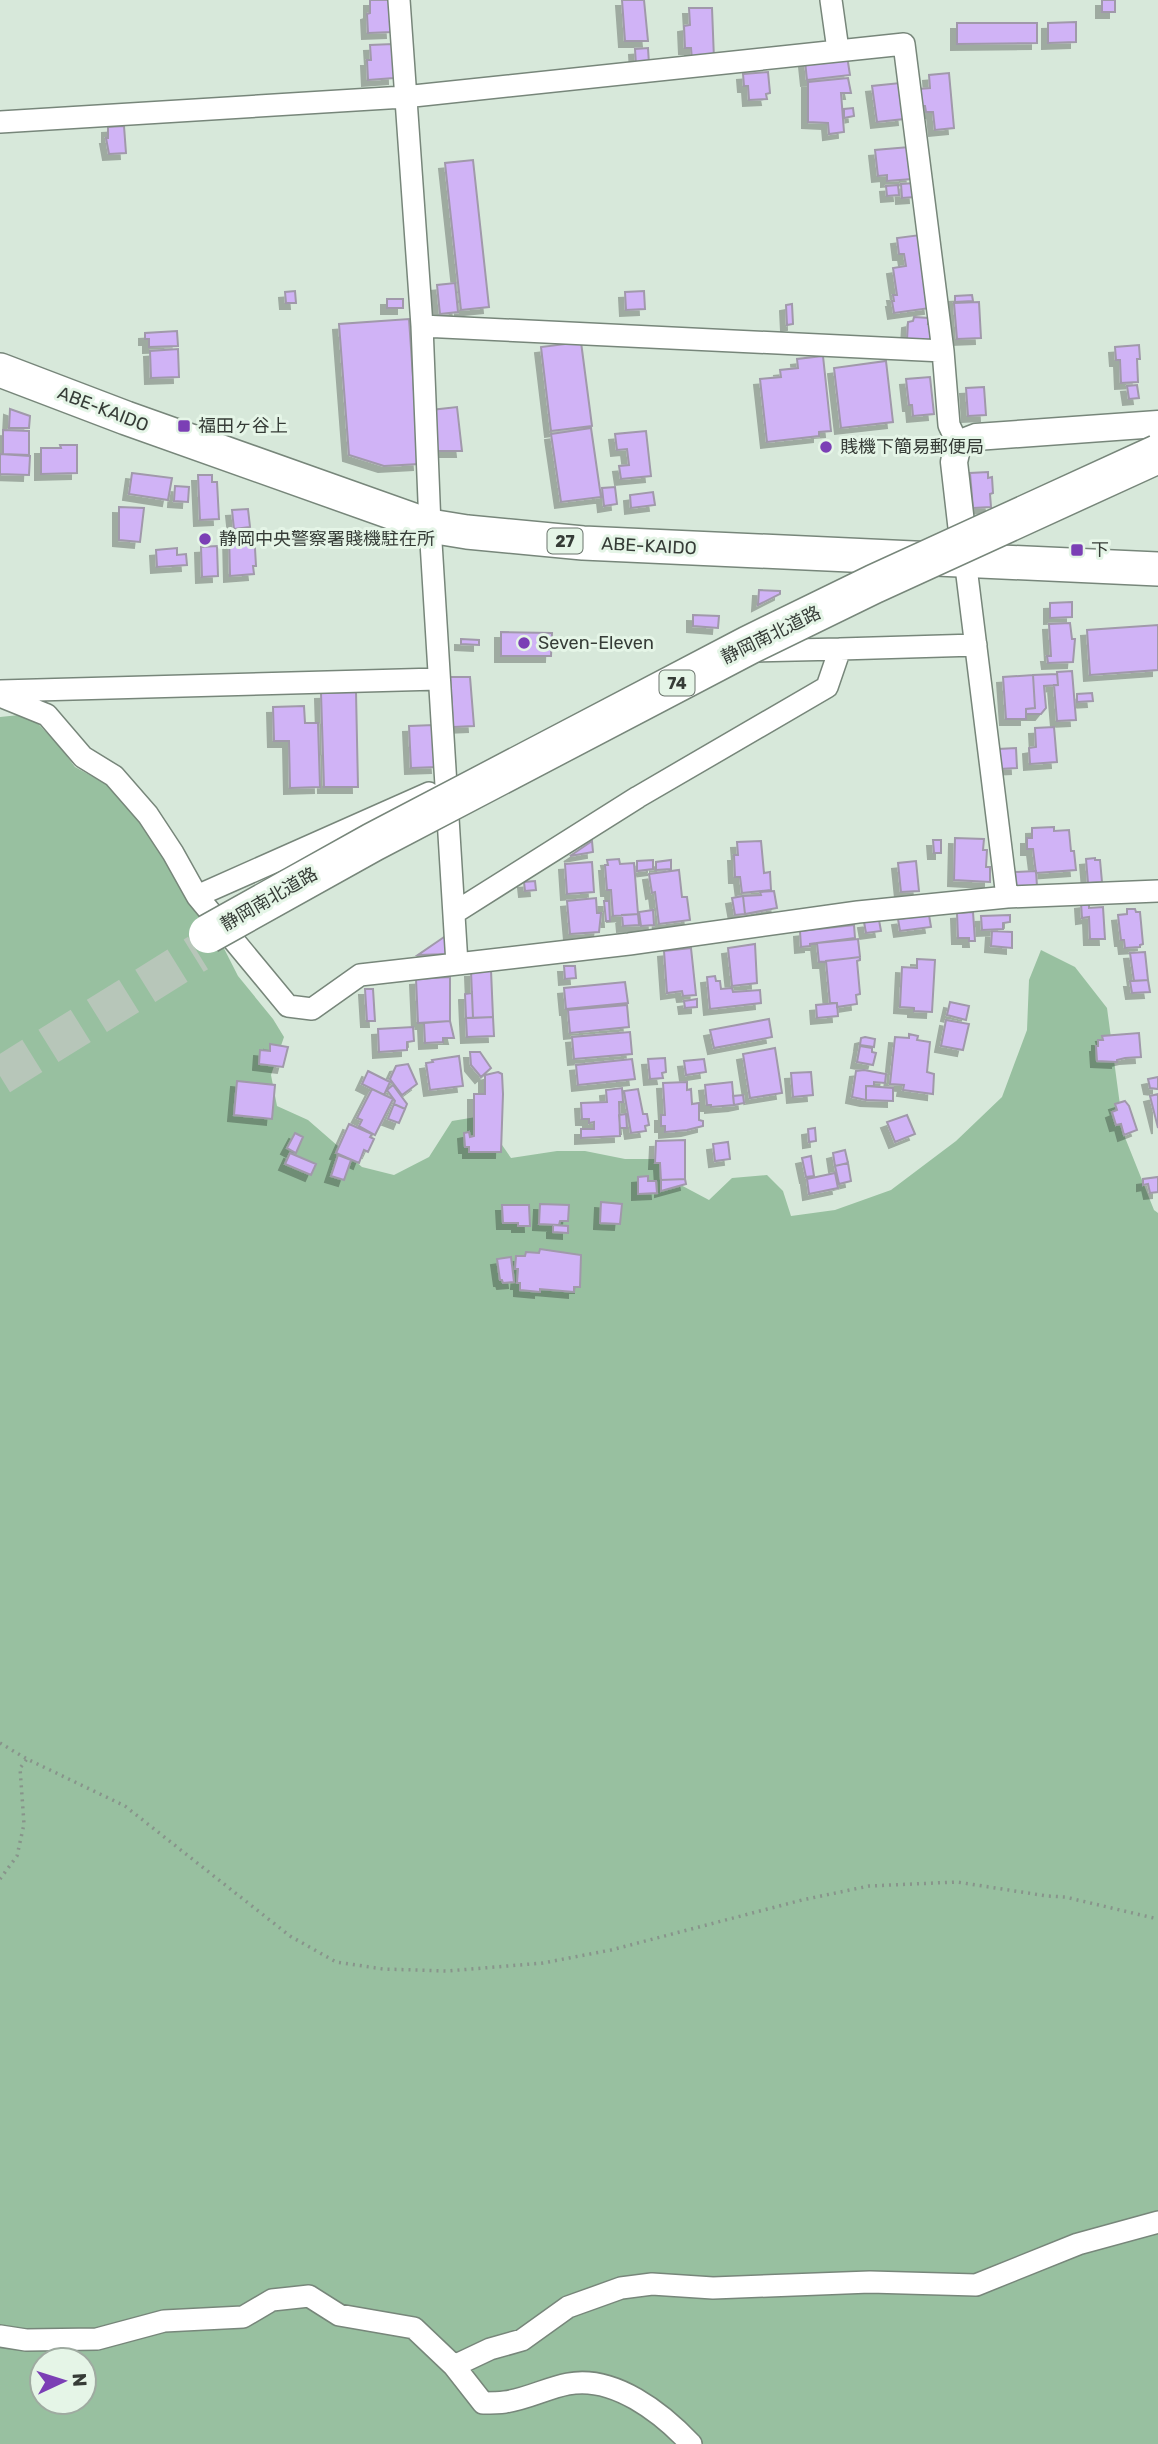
<svg xmlns="http://www.w3.org/2000/svg" width="1158" height="2444" font-family="Rubik,'Noto Sans JP',sans-serif">
	<defs>
		<filter id="shadow"><feDropShadow dx="-6" dy="6" stdDeviation="0" flood-color="#0004"/></filter>
	</defs>
	<rect width="100%" height="100%" fill="#d7e8da"/>
	<path fill="#98c0a0" fill-rule="evenodd" d="M29 714 60 747 75 767 108 785 141 821 209 919 238 976 273 1019 284 1037 271 1075 277 1106 308 1120 362 1167 394 1175 429 1157 452 1121 482 1116 511 1158 557 1151H585L625 1159H665L677 1183 709 1200 732 1178 767 1175 783 1191 791 1216 835 1210 891 1190 956 1141 1002 1097 1027 1030 1029 980 1041 950 1075 967 1107 1008 1124 1135 1154 1210 1158 1213V2444H0V717ZM42 2360H84V2402H42Z"/>
	<path fill="#d0b3f6" stroke="#a099aa" stroke-width="2" filter="url(#shadow)" d="M370 0H390L392 32 368 33 367 14 370 13Z
		M622 0H644L648 41H625Z
		M1102 0H1115V12H1102Z
		M689 8H712L714 59 692 60 691 48H685L684 26 690 25Z
		M1076 22V42L1048 43V23Z
		M957 23H1037V43L957 44Z
		M393 44 394 78 368 80 367 60H371L370 45Z
		M648 48 649 64 636 65 635 49Z
		M847 56 850 75 807 80 805 61Z
		M768 72 770 93 766 94 767 99 749 100 748 86H744L743 74Z
		M949 73 954 128 935 130 933 112H926L925 106H921L918 89 930 88 929 75Z
		M848 78 851 93H841L844 132 829 134 828 123 808 122V82Z
		M900 83 904 119 877 122 872 86Z
		M853 108 854 116 844 118V109Z
		M124 126 126 153 109 154 106 138H108V127Z
		M909 147 912 179 887 181V175L878 176 875 150Z
		M473 160 489 307 461 310 445 163Z
		M914 183 915 197 902 198 901 184Z
		M898 185 899 195 887 196 886 186Z
		M920 235 930 308 894 313 892 301H894L893 295H897L893 268 906 266 904 254H899L897 238Z
		M455 283 458 312 440 314 437 285Z
		M295 291 296 303H286L285 292Z
		M644 291 645 309 626 310 625 292Z
		M972 295 973 301 955 302V296Z
		M387 299H403V308H387Z
		M979 302 981 338 957 339 954 303Z
		M792 304 793 324 787 325 786 305Z
		M914 317 929 318 928 324H933L932 341 907 340 908 322 913 321Z
		M409 319 419 464 384 466 349 455 339 324Z
		M177 331 178 346 149 347V339H145V333Z
		M581 342 592 426 551 431 541 347Z
		M1139 345 1140 359H1137L1138 382 1121 383 1120 360H1116L1115 347Z
		M178 349 179 377 151 378 150 351Z
		M823 356 831 431 819 432V436L767 442 760 379 781 377 780 370 798 368 797 359Z
		M886 361 893 422 841 428 834 368Z
		M930 377 934 414 913 416 912 405H909L906 379Z
		M1137 385 1139 398 1129 399 1127 386Z
		M984 387 986 415 968 416 966 388Z
		M457 407 462 451H435L431 410Z
		M10 409 30 416 29 428H9Z
		M591 428 601 497 561 502 551 434Z
		M3 430 29 431V455L3 454Z
		M646 431 651 476 621 479 619 466 629 465 627 449 617 450 615 434Z
		M60 445H77V473L41 474V448H61Z
		M0 454 30 456 29 475 0 474Z
		M988 472V478L992 477 993 493 990 494 991 507 973 508 970 473Z
		M132 473 172 478 168 500 129 494Z
		M198 475H212V482H217L219 519 200 520Z
		M175 486 189 487 188 502 174 501Z
		M615 487 617 504 604 506 602 488Z
		M653 492 655 505 631 508 630 495Z
		M119 507 144 508 140 542 119 540Z
		M248 509 250 527 234 529 232 510Z
		M254 531 256 566H253L254 574 230 576 229 533Z
		M217 546 218 576 202 577 201 547Z
		M177 548V555L186 554 187 565 157 567 156 550Z
		M759 590 780 591V594L758 605Z
		M1072 602V617L1050 618V603Z
		M693 615 719 616 718 628 693 626Z
		M1070 623 1072 639H1075L1073 662 1048 663 1047 656H1051L1049 624Z
		M1158 625V670L1090 675 1087 630Z
		M501 632 552 633 551 656H501Z
		M461 639 479 640V645L461 644Z
		M1072 671 1076 720 1057 721 1054 685H1058L1057 672Z
		M1057 674 1058 685 1044 686 1046 708 1041 714H1026V709L1035 708 1033 675Z
		M1033 675 1035 708 1026 709V719H1006L1003 677Z
		M450 677H470L474 726 453 727Z
		M356 692 358 787H324L321 693Z
		M1092 693 1093 701 1077 702V694Z
		M304 706 305 723H318L320 787 290 788 289 741H274L273 707Z
		M434 725 437 767 411 768 409 726Z
		M1054 727 1057 762 1030 764 1029 748 1036 747 1035 728Z
		M1016 748 1017 768 999 769 998 749Z
		M1054 827V831L1069 830 1071 851H1074L1076 870 1036 873 1033 849H1027V838H1032V828Z
		M955 838 984 839 983 850H987L986 867H990V882L954 880Z
		M933 840H941V853H934Z
		M592 841 593 852 570 856Z
		M761 841 764 873 770 872 771 890 742 893 740 877H735L734 855H738L737 842Z
		M1095 858V860H1100L1102 882 1088 883 1086 859Z
		M619 859 620 864 634 863 638 914 613 916 611 890H607L605 865H608L607 860Z
		M653 860V869L637 871V861Z
		M671 860V869L656 870V862Z
		M916 861 919 891 901 892 898 863Z
		M592 862 594 892 567 894 565 864Z
		M679 870 682 897H687L690 920 659 924 655 892 652 893 649 874Z
		M1036 871 1037 886 1016 888 1015 872Z
		M535 881 536 890 525 891 524 882Z
		M774 891 777 908 745 914 743 896 761 895 760 892Z
		M743 896 745 914 735 915 732 898Z
		M596 898 597 913H601L599 932 570 934 567 901Z
		M604 901H609L610 921H606Z
		M1089 902V908L1103 907 1105 939H1090L1089 917 1082 918 1081 903Z
		M1127 909H1135L1136 912H1140L1143 944 1140 945V947L1125 948 1124 940H1121L1118 915 1127 914Z
		M653 910 654 925 641 926 639 912Z
		M973 912 975 941H969V938H958L957 913Z
		M638 914 639 925 623 926 622 915Z
		M929 915 931 927 900 931 898 919Z
		M1010 915V922L1003 923V929L982 930 981 916Z
		M879 920 881 931 866 933 864 922Z
		M854 925 855 938 810 944V946L801 947 800 931Z
		M992 931 1012 932V948L991 946Z
		M447 935 448 954 418 955Z
		M858 939 860 957 819 962 817 943Z
		M755 944 757 983 732 986 728 948Z
		M691 948 696 995 683 996 682 991 667 993 664 951Z
		M1145 952 1148 980 1134 981 1130 953Z
		M860 957V960L857 961 860 994 856 995 857 1004 837 1007V1003H830L826 961Z
		M917 959 935 960 932 1012 914 1011V1008L900 1007 902 967 917 968Z
		M564 966H575L576 978 565 979Z
		M491 970 493 1017 473 1018 471 971Z
		M715 976 716 981H720L721 989 732 988 733 992 760 990 761 1003 710 1009 707 977Z
		M450 977V1021L418 1023 416 979Z
		M1148 980 1150 992 1132 993 1130 981Z
		M625 982 628 1003 566 1009 564 988Z
		M365 989H373L375 1021H367Z
		M472 993 473 1018H466L465 994Z
		M697 999V1007L685 1008 684 1001Z
		M950 1002 969 1006 966 1020 947 1015Z
		M837 1003 838 1016 817 1018 816 1005Z
		M627 1005 629 1027 570 1033 568 1010Z
		M493 1017 494 1036 467 1037 466 1018Z
		M769 1019 772 1037 714 1048 710 1030Z
		M946 1020 969 1024 963 1050 941 1046Z
		M450 1021 454 1038H443V1042L425 1043 424 1023Z
		M413 1027 414 1041 407 1042V1050L379 1052 378 1029Z
		M630 1032 632 1054 574 1059 572 1037Z
		M1139 1033 1141 1057 1125 1058 1117 1060V1062L1097 1061 1096 1046H1098V1040H1103L1102 1036Z
		M909 1034 918 1036 917 1040 930 1042 927 1072 934 1074 933 1094 903 1090 904 1085 890 1084 895 1037 909 1038Z
		M865 1037 875 1039 874 1047 860 1045 861 1038Z
		M270 1044 288 1047 283 1067 259 1064 260 1050 270 1051Z
		M860 1046 872 1048V1052L876 1053 873 1065 857 1062Z
		M775 1048 782 1093 750 1098 743 1054Z
		M470 1052H480L491 1068 481 1077 471 1065Z
		M459 1056 463 1086 430 1090 426 1063 433 1062 432 1060Z
		M665 1058 666 1072 662 1073 663 1078 650 1079 648 1059Z
		M632 1059 635 1079 578 1085 576 1065Z
		M704 1059 706 1072 686 1075 684 1061Z
		M408 1064 417 1084 402 1095 390 1079 396 1066Z
		M864 1070 886 1074 885 1083 874 1082V1086H866V1100L852 1097 856 1071Z
		M368 1071 390 1082 384 1095 362 1084Z
		M498 1072 502 1074 503 1094 501 1152H469V1147H465L464 1133 469 1132 470 1137 474 1136V1094H485V1075Z
		M811 1072 813 1095 793 1097 791 1073Z
		M1158 1077V1089L1150 1088 1148 1079Z
		M237 1081 275 1085 272 1119 234 1115Z
		M687 1082V1090L691 1089 692 1104 699 1103V1120L703 1121V1126L687 1130 665 1132V1126H661V1115H665L663 1083Z
		M732 1082 734 1105 711 1107V1105H707L705 1085Z
		M393 1085 407 1104 405 1109 394 1104 395 1101 387 1090Z
		M866 1086 893 1088V1101L866 1100Z
		M622 1088 623 1102H619L620 1136 581 1138V1129H594V1122L589 1123V1119H582L581 1103 607 1102 606 1090Z
		M372 1089 393 1099 375 1135 359 1126 362 1120 357 1118Z
		M638 1089 643 1114H647L649 1125 645 1126 646 1131 631 1133 624 1091Z
		M1158 1094V1128L1150 1096Z
		M743 1095 744 1103 734 1105 733 1096Z
		M1125 1101 1129 1106 1137 1130 1124 1135 1121 1124 1116 1125 1112 1112 1117 1110 1115 1104Z
		M394 1104 405 1109 399 1123 388 1119Z
		M626 1114 627 1128H620L619 1115Z
		M907 1115 915 1134 895 1142 887 1122Z
		M349 1124 372 1134 370 1137 374 1139 368 1152 364 1150 359 1163 336 1153Z
		M815 1128 816 1141 809 1142 808 1129Z
		M295 1133 303 1137 296 1153 287 1148Z
		M685 1140V1179L661 1180 660 1163H655L656 1141Z
		M728 1142 730 1159 715 1161 713 1144Z
		M845 1150 848 1163 835 1166 833 1153Z
		M290 1153 316 1164 311 1175 285 1164Z
		M338 1155 351 1160 344 1180 331 1176Z
		M811 1156 814 1176 806 1177 802 1158Z
		M848 1163 851 1181 839 1184 835 1166Z
		M835 1173 838 1188 809 1194 807 1179Z
		M648 1176V1181H656L657 1193 638 1194V1177Z
		M1158 1177V1192L1150 1193 1148 1184 1143 1185V1179Z
		M685 1179 686 1184 661 1191V1180Z
		M601 1202 622 1204 620 1224 600 1223Z
		M540 1204 569 1205 568 1221H560L559 1225 539 1224Z
		M502 1205H529L530 1226H518V1223H503Z
		M553 1225 568 1226V1233L553 1232Z
		M540 1249 581 1255 580 1287H574V1292L540 1289V1292L520 1290V1283H517L518 1269H515L516 1256H525L526 1252 539 1253Z
		M511 1257 514 1282 503 1283 502 1280H500L497 1259Z"/>
	<g fill="none" stroke-linecap="round" stroke-linejoin="round">
		<path stroke="#b7c6b9" stroke-width="38" stroke-dasharray="38 19" stroke-linecap="butt" d="M0 1076 198 953"/>
		<g stroke="#77867a" stroke-width="24">
			<path id="minor" d="M399 0 422 326 430 526 457 964 629 944 858 912 1007 897 1158 891
				M831 0 838 50
				M0 122 404 97 904 44 943 351 949 425 958 444
				M422 326 943 351
				M965 559 1007 897
				M754 651 840 649
				M0 691 438 679
				M0 696 47 715 83 757 114 776 148 815 173 853 197 896 288 1006 312 1009 360 975 457 964
				M197 896 429 793
				M454 913 638 797 827 687 840 649 976 645
				M0 2336 26 2340 97 2339 164 2321 243 2317 272 2300 309 2296 339 2315 414 2328 454 2366 483 2403C490 2403 498 2403 505 2402 527 2399 547 2388 568 2384 614 2375 662 2413 691 2444
				M454 2366 490 2349 522 2340 568 2307 621 2288 652 2284 713 2288 870 2282 976 2285 1078 2244 1158 2222"/>
		</g>
		<g stroke="#77867a" stroke-width="29">
			<path id="tertiary" d="M965 558 954 462 958 444 976 437 1158 424"/>
		</g>
		<g stroke="#77867a" stroke-width="36">
			<path id="primary" d="M0 370 126 418 430 526 467 532 583 543 1158 569"/>
		</g>
		<path stroke="#88948b" stroke-width="3.5" stroke-dasharray="2 5" stroke-linecap="butt" d="M0 1743 27 1759 125 1806 290 1936 336 1962 383 1969 447 1971 543 1963 611 1950 802 1900 869 1886 957 1882 1047 1896 1065 1897 1158 1919
			M0 1879 17 1856 24 1824 20 1768 27 1759"/>
		<use href="#minor" stroke="#fff" stroke-width="21"/>
		<use href="#tertiary" stroke="#fff" stroke-width="26"/>
		<use href="#primary" stroke="#fff" stroke-width="33"/>
		<g stroke="#77867a" stroke-width="41" stroke-linecap="butt">
			<path id="motorway-bridge" d="M208 934 373 842 749 645 874 584 1158 454"/>
		</g>
		<use href="#motorway-bridge" stroke="#fff" stroke-width="38"/>
	</g>
	<g fill="#7b3fb5" stroke="#e5f5e7" stroke-width="2.5">
		<rect x="177" y="419" width="14" height="14" rx="3.5"/>
		<circle cx="826" cy="447" r="7"/>
		<circle cx="205" cy="539" r="7"/>
		<rect x="1070" y="543" width="14" height="14" rx="3.5"/>
		<circle cx="524" cy="643" r="7"/>
	</g>
	<g text-anchor="middle" stroke-width="6" stroke-linejoin="round" paint-order="stroke">
		<g fill="#e5f5e7" stroke="#6a746c" stroke-width="2">
			<rect x="547.5" y="528.5" width="35" height="25" rx="5"/>
			<rect x="659.5" y="670.5" width="35" height="25" rx="5"/>
		</g>
		<g font-size="16" font-weight="bold" fill="#363c37">
			<text x="565" y="547">27</text>
			<text x="677" y="689">74</text>
		</g>
		<g font-size="18" fill="#363c37" stroke="#e5f5e7">
			<text transform="translate(103 409) rotate(21)" y="6">ABE-KAIDO</text>
			<text transform="translate(649 546) rotate(3)" y="6">ABE-KAIDO</text>
			<text transform="translate(771 635) rotate(-26)" y="6">静岡南北道路</text>
			<text transform="translate(269 899) rotate(-30)" y="6">静岡南北道路</text>
		</g>
		<g font-size="18" fill="#363c37" stroke="#e5f5e7" text-anchor="start">
			<text x="198" y="432">福田ヶ谷上</text>
			<text x="840" y="453">賎機下簡易郵便局</text>
			<text x="219" y="545">静岡中央警察署賤機駐在所</text>
			<text x="1091" y="556">下</text>
			<text x="538" y="649">Seven-Eleven</text>
		</g>
	</g>
	<g transform="translate(63 2381) rotate(86)"><circle r="33" fill="#e5f5e7" stroke="#9faba1" stroke-width="2"/>
	<path d="M0-5L12 26L0 18L-12 26Z" fill="#7b3fb5"/>
	<text y="-10" font-size="19" font-weight="bold" text-anchor="middle" fill="#363c37">N</text>
	</g>
</svg>
